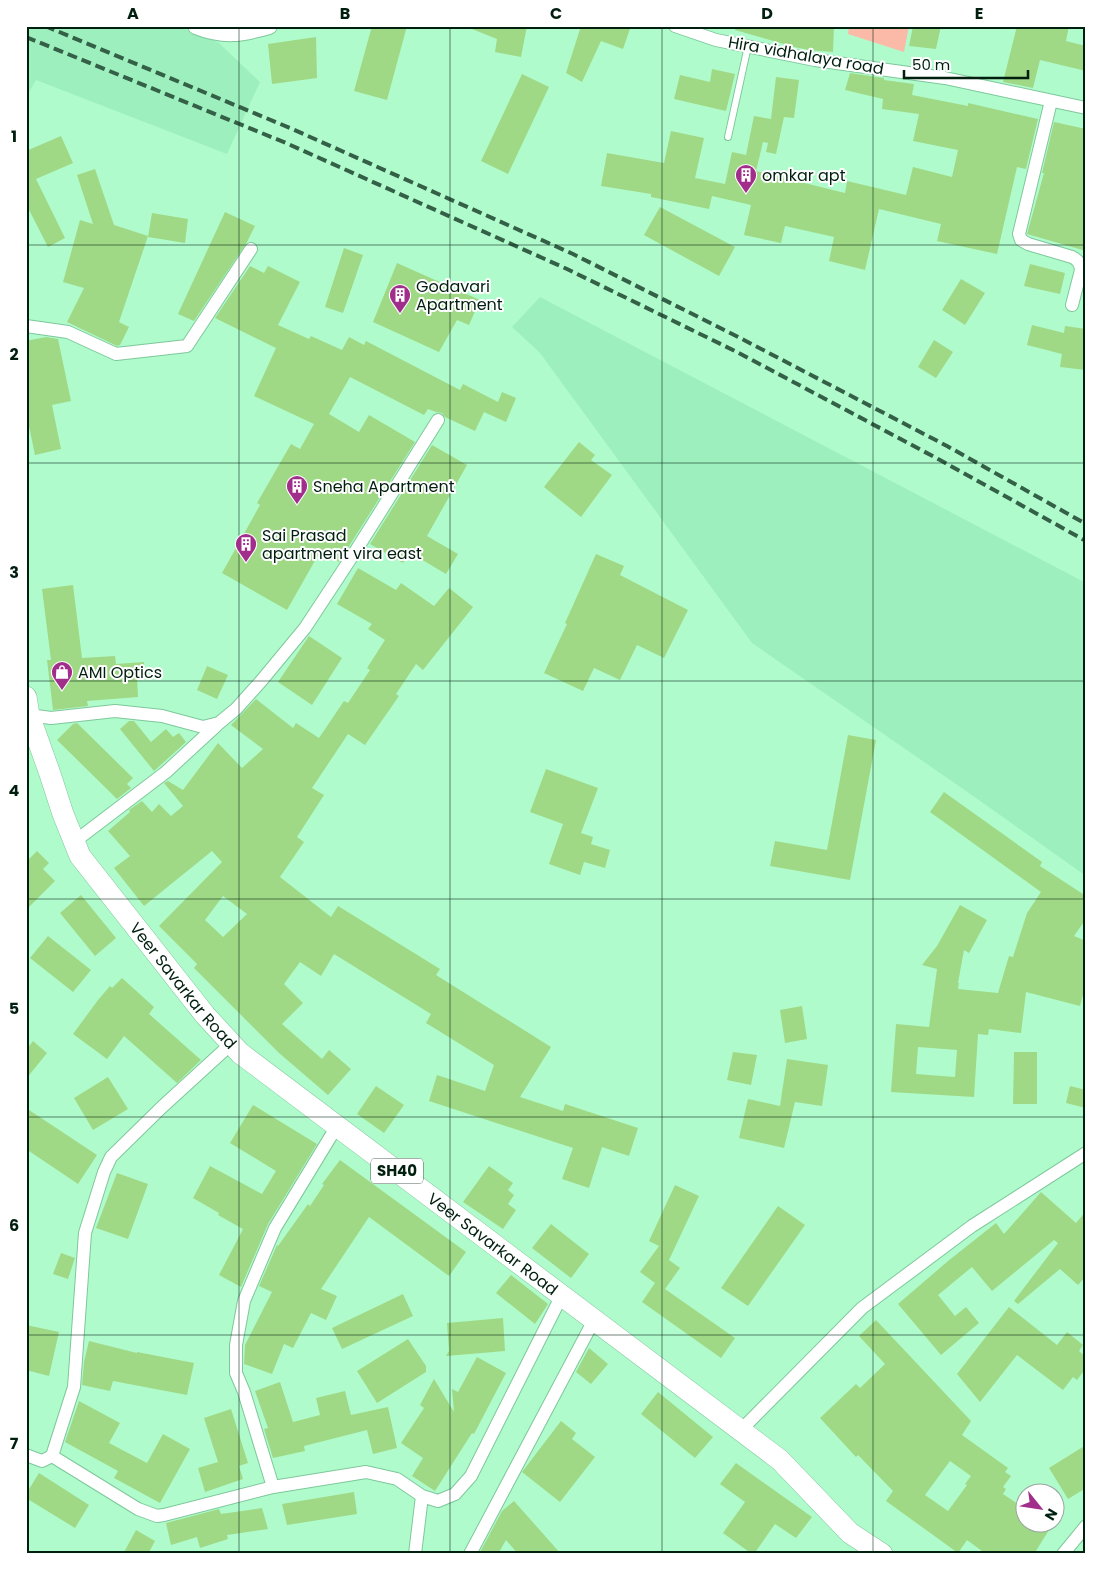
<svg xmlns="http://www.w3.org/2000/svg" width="1112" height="1580" font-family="Poppins,sans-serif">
	<rect width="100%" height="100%" fill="#b0fbcc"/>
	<path fill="#9df0be" d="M26 26H178L219 43 260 82 227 154 36 80 26 97Z
		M540 297 1086 583V876L966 791 752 643 540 353 512 327Z"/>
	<path fill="#fbbaa8" d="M849 26H909L904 52 848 34Z"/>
	<path fill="#9fd985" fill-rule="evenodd" d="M372 26H407L387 100 354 91Z
		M467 26H527L521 57 495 52 497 39 467 27Z
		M581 26H631L623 49 601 41 582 82 566 73Z
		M736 26H834L833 52 809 50 784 45V44L735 30Z
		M913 26H941L936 49 909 46Z
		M1017 26H1069L1066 41 1086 46V71L1040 60 1033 88 1003 82Z
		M316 37 317 78 272 84 268 44Z
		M712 69 735 74 726 111 674 99 680 75 710 82Z
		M850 73 884 78V80L914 84 912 95 968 106V103L1038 119 1026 169 1017 167 997 254 937 241 941 224 879 209 865 270 829 261 834 237 785 226 781 243 744 235 751 205 712 196 709 209 651 197V194L601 186 607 153 664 163 671 131 704 138 695 178 725 184 732 152 746 155 754 116 771 119 776 77 799 80 794 118 784 117 776 154 766 152 768 143 763 142 756 171 845 193 847 181 906 195 913 167 952 177 958 150 913 141 919 114 882 109 883 99 845 90Z
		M522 74 549 87 508 174 481 161Z
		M1054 122 1086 129V251L1027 234 1044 173H1042Z
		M61 136 73 163 36 179 65 238 48 247 26 204V151Z
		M95 169 114 225 148 236 119 322 129 327 120 345 117 346 67 322 84 288 63 282 80 220 93 224 77 175Z
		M660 207 735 247 719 276 644 235Z
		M225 212 255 226 247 242 194 321 178 314Z
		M152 213 188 219 185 243 148 237Z
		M344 248 363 255 343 313 325 307Z
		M397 263 480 300 469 325 457 320 439 352 373 322Z
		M1030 264 1065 273 1060 294 1024 286Z
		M250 266 264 273 268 266 300 282 278 325 309 339 311 336 342 350 349 337 364 345 366 341 460 390 463 384 498 402 502 392 516 398 506 422 484 412 475 431 445 417 442 413 436 412 428 409 424 415 350 377 329 414 359 432 369 415 415 442 339 562 321 550 287 610 222 573 260 505 257 503 291 444 300 449 314 424 254 396 276 348 215 318Z
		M961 279 985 293 965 325 942 310Z
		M1032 325 1064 333 1065 326 1086 329V370L1060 367 1062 354 1027 345Z
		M46 337 58 339 71 401 52 405 61 449 35 455 26 412V341Z
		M934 340 953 352 936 378 918 367Z
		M579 442 595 455 591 460 612 475 581 517 544 487Z
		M432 445 467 465 427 536 458 554 446 574 409 552 403 563 370 544Z
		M596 554 624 566 620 575 688 610 664 658 637 645 620 680 594 668 583 691 544 673 567 624 565 623Z
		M358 568 396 590 401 583 434 606 449 588 473 607 423 670 416 664 396 694 399 696 365 745 348 734 312 788 324 795 297 837 304 842 280 877 331 917 338 906 440 969 436 975 551 1047 520 1097 563 1111 565 1104 638 1128 629 1156 602 1147 589 1188 562 1179 573 1148 429 1101 437 1075 485 1091 494 1065 426 1023 431 1014 334 954 321 976 300 962 284 984 303 1003 282 1024 322 1059 329 1050 351 1069 328 1095 279 1053 194 968 197 964 159 926 222 862 212 851 144 906 114 868 130 856 108 831 130 812 129 810 142 801 152 812 159 804 171 816 183 806 164 783 168 781 183 790 218 743 242 768 263 749 231 725 256 699 293 728 296 723 319 738 344 701 348 703 370 670 367 668 385 640 368 629 372 624 337 604ZM223 896 247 914 223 937 205 920Z
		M73 585 82 658 115 656 116 664 144 662 145 676 137 677 138 697 87 701 88 706 53 710 47 660H51L42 589Z
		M309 636 342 658 312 705 278 682Z
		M207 666 228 675 217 699 197 690Z
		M129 721H134L151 742 166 729 173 737 179 733 186 742 154 771 120 729Z
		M77 723 133 778 127 784 131 788 117 799 57 740 73 724Z
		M848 735 876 740 850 880 770 866 775 841 827 850Z
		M546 769 598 788 581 833 593 837 591 844 610 850 605 868 584 862 580 875 549 864 563 824 530 812Z
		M944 792 1042 862 1040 866 1086 896V919L1074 936 1086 941V984L1080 1006 1026 992 1021 1033 989 1029 988 1035 978 1034 974 1097 891 1092 896 1024 929 1027 937 969 922 965 937 946 960 905 987 920 969 953 964 950 958 983H959L958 989 998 993 1009 956 1013 957 1027 913 1041 892 930 812ZM918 1047 957 1050 955 1077 916 1074Z
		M37 851 49 863 43 869 55 881 26 910V862Z
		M81 895 116 938 95 956 60 913Z
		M48 936 91 970 73 992 30 958Z
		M122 978 154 1007 149 1014 201 1060 177 1083 124 1036 107 1059 73 1034 98 1000 110 986 112 988Z
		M802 1006 807 1039 785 1043 780 1010Z
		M33 1041 47 1053 26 1079V1050Z
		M733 1052 757 1055 751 1085 727 1080Z
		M1014 1052H1037V1104H1013Z
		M787 1059 828 1065 822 1106 795 1102 784 1148 739 1138 748 1099 780 1106Z
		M108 1077 128 1109 93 1130 74 1098Z
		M376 1086 404 1105 384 1133 357 1114Z
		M1070 1086 1086 1090V1108L1066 1103Z
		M253 1105 317 1144 268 1224 241 1287 219 1275 243 1229 218 1215 219 1213 193 1198 210 1166 262 1194 276 1171 230 1143Z
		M26 1108 97 1155 78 1184 26 1149Z
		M340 1160 466 1252 449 1276 369 1217 321 1289 337 1296 326 1320 311 1313 293 1348 284 1344 272 1374 244 1364 245 1345 272 1292 259 1286 277 1245 278 1246 308 1204 310 1206 324 1185 322 1184Z
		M489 1166 513 1183 508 1190 514 1195 508 1204 516 1210 503 1229 463 1202Z
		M117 1173 148 1184 128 1239 96 1228Z
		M675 1185 699 1196 669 1260 680 1268 665 1289 735 1338 721 1358 642 1302 655 1283 640 1272 659 1246 649 1241Z
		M1041 1192 1076 1223 1086 1211V1276L1078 1285 1060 1269 1018 1304 1014 1301 1058 1243 1054 1240 992 1291 972 1267 938 1295 955 1316 966 1307 979 1323 941 1355 898 1304 948 1261 996 1223 1004 1234Z
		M778 1206 805 1225 748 1306 721 1288Z
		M551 1224 589 1254 571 1278 532 1248Z
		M61 1253 75 1258 68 1279 53 1274Z
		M511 1275 548 1304 535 1324 496 1293Z
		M403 1294 413 1316 342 1349 332 1328Z
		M1009 1307 1057 1345 1067 1332 1083 1345 1079 1351 1086 1357V1368L1077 1380 1073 1377 1063 1390 1017 1355 980 1402 957 1374Z
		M503 1318 505 1351 446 1356 449 1351 447 1323Z
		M876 1320 971 1421 962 1435 1008 1468 1005 1472 1011 1476 1003 1487 1006 1489 1003 1494 1024 1508V1522H1054L1034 1554H986L967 1540 958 1553 886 1501 893 1491 858 1455 856 1457 820 1418 856 1384 860 1388 885 1364 859 1336ZM950 1461 971 1476 965 1484 967 1485 948 1511 925 1495Z
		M26 1325 59 1332 49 1376 26 1370Z
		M408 1339 426 1366V1372L377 1403 357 1371Z
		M89 1341 137 1353V1352L194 1363 187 1395 113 1381 110 1391 82 1385 84 1362Z
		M589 1348 608 1364 591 1384 576 1372Z
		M477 1357 506 1373 474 1434 472 1433 435 1491 412 1476 423 1458 401 1443 424 1408 420 1405 434 1379 454 1412 452 1389 458 1392Z
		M280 1382 293 1422 320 1415 316 1398 345 1391 351 1415 388 1407 397 1448 373 1454 367 1430 304 1446 305 1451 273 1458 264 1429 268 1428 255 1391Z
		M658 1392 713 1437 695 1458 641 1414Z
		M79 1401 120 1423 109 1443 147 1463 163 1434 190 1449 160 1503 114 1478 118 1471 65 1442Z
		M231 1409 248 1463 239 1466 243 1479 205 1492 198 1468 218 1462 204 1418Z
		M561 1421 576 1433 572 1439 595 1457 560 1502 522 1472Z
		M1086 1445V1488L1068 1499 1049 1468Z
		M736 1463 812 1517 796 1538 775 1524 754 1554H752L723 1533 745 1502 720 1484Z
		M39 1473 89 1505 75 1528 26 1498V1494Z
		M354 1492 357 1514 287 1525 282 1504Z
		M514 1501 561 1554H518L506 1540 498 1554H479L502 1511Z
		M262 1508 268 1529 227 1535 228 1539 200 1548 197 1537 171 1545 166 1523 219 1509 221 1514Z
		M136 1530 155 1541 148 1554H123Z"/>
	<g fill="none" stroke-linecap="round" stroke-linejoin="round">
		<g stroke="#7ec89b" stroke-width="8">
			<path id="service" d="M728 137 748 46"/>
		</g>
		<g stroke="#7ec89b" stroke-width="14">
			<path id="minor" d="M675 26 716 40 815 60 945 78 1086 108
				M1051 101 1019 234 1021 240 1028 244 1072 257C1078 260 1080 263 1081 270L1072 305
				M26 326 68 332 116 354 187 346 251 249
				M29 715 51 718 115 711 162 716 203 727 219 723 236 709 262 680 305 628 355 552 438 420
				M74 842 166 772 217 725
				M231 1044 162 1107 111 1157 104 1172 85 1233 74 1387 52 1456 138 1509 157 1516 164 1515 273 1487 366 1472 397 1479 422 1496 438 1501 455 1494 471 1476 562 1295
				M741 1430 862 1308 972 1226 1086 1153
				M26 1455 42 1461 52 1456
				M273 1487 244 1392 236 1373V1345L244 1301 275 1228 337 1126
				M415 1554 422 1496
				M470 1554 594 1320
				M1063 1554 1086 1526"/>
		</g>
		<g stroke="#7ec89b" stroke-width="18">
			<path id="tertiary" d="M196 26C224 37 241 34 269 26"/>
		</g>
		<g stroke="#7ec89b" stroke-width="22">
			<g id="primary">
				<path id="s1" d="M26 697 29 715 50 774 63 814 80 856 205 1015 240 1053 780 1460 850 1533 882 1554"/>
			</g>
		</g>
		<use href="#service" stroke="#fff" stroke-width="6"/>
		<use href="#minor" stroke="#fff" stroke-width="12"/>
		<use href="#tertiary" stroke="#fff" stroke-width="16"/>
		<use href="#primary" stroke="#fff" stroke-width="21"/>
		<path stroke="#346047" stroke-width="4" stroke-dasharray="10 5" stroke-linecap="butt" d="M45 26 290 128 573 254 744 340 947 446 1086 524
			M26 37 286 143 567 269 737 352 940 460 1086 541"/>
	</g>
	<path fill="none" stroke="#011f0f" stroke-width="1" stroke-opacity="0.55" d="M239 26V1554M450 26V1554M662 26V1554M873 26V1554M26 245H1086M26 463H1086M26 681H1086M26 899H1086M26 1117H1086M26 1335H1086"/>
	<defs>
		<g id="building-pin" transform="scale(1.125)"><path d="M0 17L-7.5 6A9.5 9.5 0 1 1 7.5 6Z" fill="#a02e8a" stroke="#fff"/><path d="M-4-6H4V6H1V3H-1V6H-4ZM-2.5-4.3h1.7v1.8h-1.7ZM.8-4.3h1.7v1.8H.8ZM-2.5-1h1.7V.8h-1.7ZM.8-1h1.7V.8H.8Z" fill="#fff"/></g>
		<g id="shop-pin" transform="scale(1.125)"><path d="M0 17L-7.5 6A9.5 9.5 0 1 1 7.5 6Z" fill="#a02e8a" stroke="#fff"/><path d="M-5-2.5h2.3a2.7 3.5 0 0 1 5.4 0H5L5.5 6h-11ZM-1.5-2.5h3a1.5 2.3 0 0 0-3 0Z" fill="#fff"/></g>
	</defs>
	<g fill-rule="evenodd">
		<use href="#building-pin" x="746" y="175"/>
		<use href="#building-pin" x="400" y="295"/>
		<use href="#building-pin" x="297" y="486"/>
		<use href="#building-pin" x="246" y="544"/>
		<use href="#shop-pin" x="62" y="672"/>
	</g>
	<g text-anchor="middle" stroke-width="4" stroke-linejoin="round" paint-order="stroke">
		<rect fill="#fff" stroke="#4d6257" stroke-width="1" x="371" y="1158.5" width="52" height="25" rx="4"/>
		<g font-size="15" font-weight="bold" fill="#011f0f">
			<text x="397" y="1176">SH40</text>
		</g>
		<g font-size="16" fill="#011f0f" stroke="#fff">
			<text transform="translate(806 55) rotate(10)" y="6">Hira vidhalaya road</text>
			<text dy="6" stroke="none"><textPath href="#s1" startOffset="334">Veer Savarkar Road</textPath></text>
			<text dy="6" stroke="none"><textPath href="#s1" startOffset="739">Veer Savarkar Road</textPath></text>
		</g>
		<g font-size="16" fill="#011f0f" stroke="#fff" text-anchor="start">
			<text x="762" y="181">omkar apt</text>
			<text x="416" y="292">Godavari<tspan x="416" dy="18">Apartment</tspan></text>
			<text x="313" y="492">Sneha Apartment</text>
			<text x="262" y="541">Sai Prasad<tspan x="262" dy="18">apartment vira east</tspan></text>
			<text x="78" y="678">AMI Optics</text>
		</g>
	</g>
	<rect width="1112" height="1580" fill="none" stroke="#ffffff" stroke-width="55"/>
	<g transform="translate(1040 1508) rotate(120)"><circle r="24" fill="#ffffff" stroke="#99a59f"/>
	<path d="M0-4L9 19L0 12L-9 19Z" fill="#a02e8a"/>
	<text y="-8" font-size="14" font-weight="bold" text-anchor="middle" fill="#011f0f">N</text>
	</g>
	<path d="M904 70v8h124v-8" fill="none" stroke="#011f0f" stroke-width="2.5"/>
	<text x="912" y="70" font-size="15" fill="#011f0f" stroke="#ffffff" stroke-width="4" paint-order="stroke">50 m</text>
	<rect x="28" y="28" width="1056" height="1524" fill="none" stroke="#011f0f" stroke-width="2"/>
	<g font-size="16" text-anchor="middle" font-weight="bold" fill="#011f0f">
		<text x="133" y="19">A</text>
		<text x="345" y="19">B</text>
		<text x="556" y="19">C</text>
		<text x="767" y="19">D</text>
		<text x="979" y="19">E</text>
		<text x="14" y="142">1</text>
		<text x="14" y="360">2</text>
		<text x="14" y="578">3</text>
		<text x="14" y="796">4</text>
		<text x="14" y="1014">5</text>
		<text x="14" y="1231">6</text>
		<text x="14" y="1449">7</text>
	</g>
</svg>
